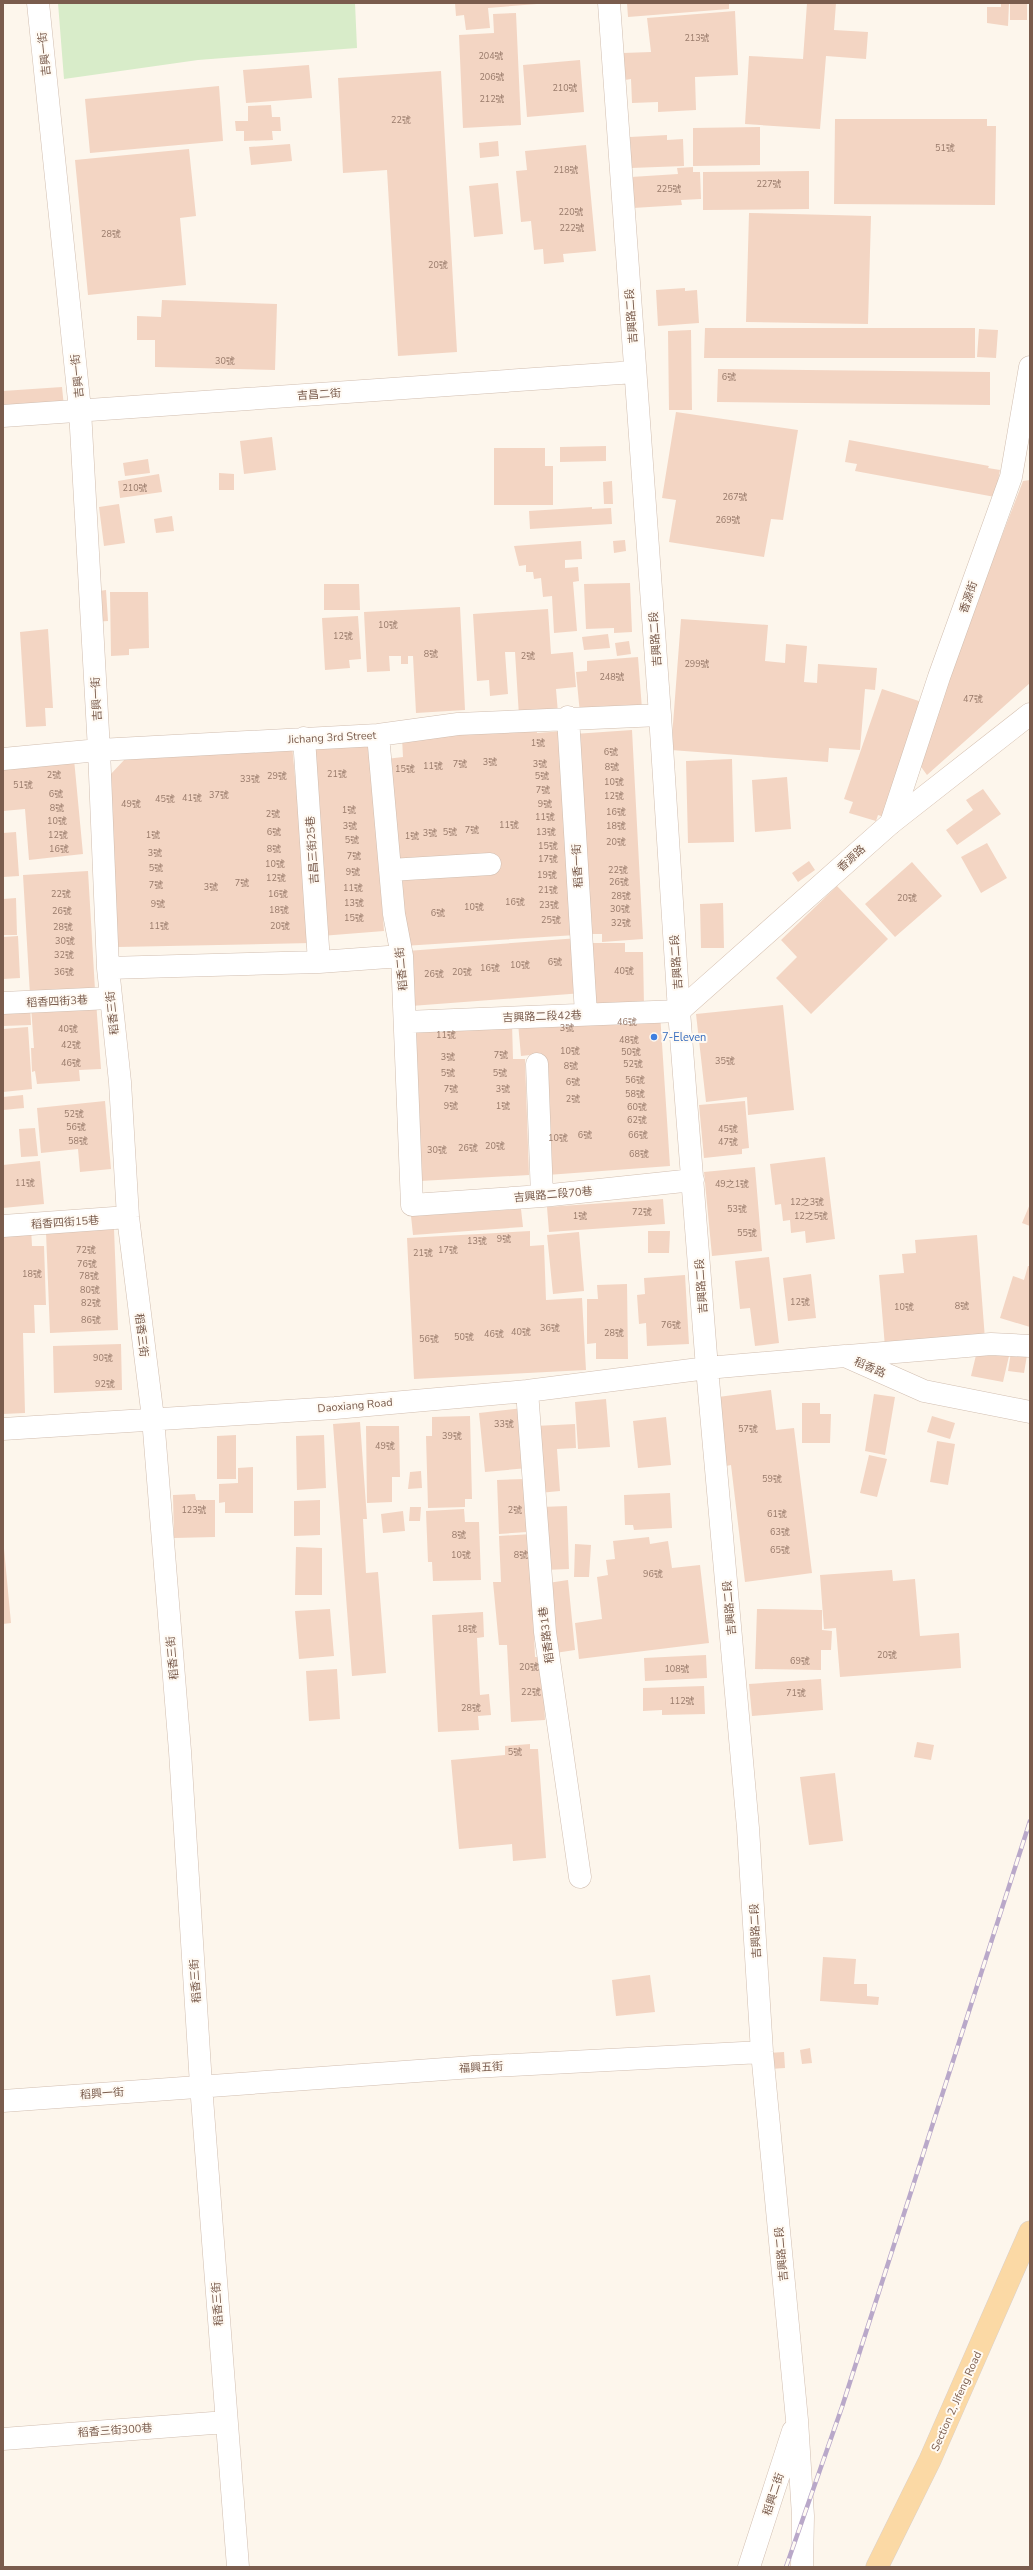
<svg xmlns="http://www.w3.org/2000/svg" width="1033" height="2570" font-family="'Nunito Sans','Noto Sans TC',sans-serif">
	<rect width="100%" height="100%" fill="#fdf6ec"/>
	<path fill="#d8ecc9" d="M58 3H355L357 48 198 60 64 79Z"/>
	<path fill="#f3d5c3" d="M455 3H537V4L488 8 490 28 466 30 464 15 456 16Z
		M627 3H729V9L628 17Z
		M807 3H836L834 30 868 32 866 59 826 56 820 129 745 124 749 56 803 59Z
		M1001 3H1009L1008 26 987 23V7H1001Z
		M1010 3H1027V20H1010Z
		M735 11 738 75 695 77 696 110 658 112V102L632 103 631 79 625 80 623 53 651 52 647 18Z
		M516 13 521 125 463 128 459 35 494 33 493 14Z
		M580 60 584 112 527 117 523 65Z
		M309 65 312 98 246 103 243 70Z
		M441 71 457 352 398 356 387 170 343 173 338 78Z
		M219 86 223 141 90 153 85 99Z
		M271 105 272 117H280L281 131H272L273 140 244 141V131H236L235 121H248V106Z
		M835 119H987V126H996L995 205 834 204Z
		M760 127V165L693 166V128Z
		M667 135V140L683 139 684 166 631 168 630 137Z
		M498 141 499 156 480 158 479 143Z
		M290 144 292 161 251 165 249 147Z
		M586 145 596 251 563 254 564 262 544 264 543 249 534 250 531 221 521 222 516 171 527 170 525 151Z
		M189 149 196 216 180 218 186 285 88 295 75 160Z
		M693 167V172H700L701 199 681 200 682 205 633 208 631 177 678 174 677 168Z
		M809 171V209L703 210V172Z
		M498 183 503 234 474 237 469 186Z
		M749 213 871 216 868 324 746 322Z
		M685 288V291L697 290 699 323 658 326 656 290Z
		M162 300 277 304 275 370 155 367V340H137V316L161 317Z
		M705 328H975V358H704Z
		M979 329 998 330 996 358 977 357Z
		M691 330 692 410H669L668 331Z
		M718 369 990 372V405L717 402Z
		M62 387 64 407 3 411V391Z
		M676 412 798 430 783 520 771 519 764 557 669 542 676 500 662 498Z
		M272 437 276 470 244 474 240 441Z
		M849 440 989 466 988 468 1000 470 995 497 855 471 857 464 845 462Z
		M606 446V461L560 462V447Z
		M494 448H545V466H553V505H494Z
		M148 459 150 473 125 476 123 463Z
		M219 473 234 474V490H219Z
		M159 474 162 492 120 498 118 481Z
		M1030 480V683L927 775 916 760 1023 481Z
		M612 481 613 504H604L603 482Z
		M119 504 125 543 104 546 99 507Z
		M592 507V509L611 508 612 524 530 529 529 511Z
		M172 516 174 531 156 533 154 519Z
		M625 540 626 551 614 553 613 541Z
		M581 541 582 559 565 560V568L578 567 579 581 573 582 577 631 554 633 552 596 543 597 541 578 534 579 533 572H526V565L519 566 514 546Z
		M630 583 632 632 614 633V628L586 629 584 584Z
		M324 584H359L360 610H324Z
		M106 590 108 621 94 622 92 592Z
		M110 592H148L149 648 129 649V655L111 656Z
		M460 607 465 710 416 713 413 656H408V664H401V656H389L390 671 367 672 364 612Z
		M548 609 551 654 573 652 576 687 556 689 558 713 519 716 515 652H505L508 694 490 696 489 680 477 681 473 614Z
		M358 616 361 659 349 660 350 668 325 670 322 618Z
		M681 619 768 625 765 661 785 663 786 644 807 646 804 682 817 683 818 664 877 668 875 690 865 689 860 750 829 748 828 762 671 750Z
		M48 629 53 708H45L46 726 26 727 20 632Z
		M608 634 610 648 584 650 582 637Z
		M629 641 631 654 617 656 615 643Z
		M638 657 642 709 580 714 576 672 587 671V661Z
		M882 689 922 702 884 817 878 815 876 821 849 813 853 802 844 799Z
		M536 721 537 733 564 731 576 935 403 946 392 863 386 759 403 757 402 738Z
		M632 730 643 939 602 942V934H585L574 734Z
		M370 741 384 931 321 936 309 745Z
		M292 745 311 943 118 947 110 775 126 758Z
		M74 759 83 854 29 860 25 809 3 811V767Z
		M732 759 734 842 688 843 686 761Z
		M787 777 791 829 755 832 752 780Z
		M983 789 1001 814 957 845 946 830 973 810 966 800Z
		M16 832 19 876 3 877V833Z
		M987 843 1007 878 981 893 961 857Z
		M809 861 815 870 798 882 792 873Z
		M912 862 942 896 895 937 865 904Z
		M88 871 95 990 30 995 23 875Z
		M837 886 888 939 811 1014 776 978 797 957 781 940Z
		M16 898 17 935H3V899Z
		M723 903 724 948H701L700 904Z
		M18 936 20 978 3 979V937Z
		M579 938 583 993 411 1006 407 951Z
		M586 943H625V952H643L644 1006 587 1007Z
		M96 1001 101 1069 79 1070 80 1081 37 1084 35 1071 32 1072 31 1048H34L31 1006Z
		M30 1005 31 1025 3 1026V1006Z
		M783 1005 794 1110 748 1115 747 1097 706 1102 696 1014Z
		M660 1013 670 1166 547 1175 539 1054 521 1056 518 1023Z
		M512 1023 513 1059H525L529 1175 420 1181 414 1028Z
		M28 1027 32 1089 3 1092V1029Z
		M23 1095 24 1108 3 1110V1097Z
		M105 1101 111 1169 80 1172 78 1149 41 1153 37 1108Z
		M745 1101 749 1148 742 1149V1154L704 1158 699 1105Z
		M35 1128 38 1156 21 1157 19 1129Z
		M825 1157 835 1239 806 1243 805 1231 791 1233 790 1220 783 1221 781 1204 775 1205 770 1164Z
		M40 1161 44 1204 3 1208V1165Z
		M755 1167 762 1251 712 1256 704 1172Z
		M663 1199 665 1224 549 1232 547 1207Z
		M1030 1204V1226L1022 1223Z
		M521 1209 523 1227 413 1235 411 1216Z
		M31 1228 32 1246H44L46 1305H34L35 1333H23L25 1413 3 1414V1229Z
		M114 1229 118 1330 50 1333 46 1232Z
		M530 1231V1246L544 1245 546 1300 582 1298 586 1370 414 1379 407 1238Z
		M648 1231H670L669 1253H648Z
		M579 1232 584 1291 553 1294 547 1235Z
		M977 1235 985 1339 885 1347 879 1275 904 1273 902 1254 916 1253 915 1240Z
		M769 1257 779 1343 755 1346 750 1308 740 1309 735 1261Z
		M1028 1266H1030V1327L1000 1318 1013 1276 1024 1280Z
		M811 1274 816 1318 788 1321 783 1278Z
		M685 1275 689 1344 647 1346 646 1323 639 1324 637 1295 645 1294 644 1278Z
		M627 1284 628 1359H596V1343L587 1344V1299H598L597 1285Z
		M121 1344 122 1390 54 1393 53 1346Z
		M977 1351 1009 1356 1003 1382 971 1376Z
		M1011 1352 1027 1355 1024 1373 1008 1371Z
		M771 1390 776 1430 794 1428 812 1573 745 1582 731 1465 726 1466 718 1397Z
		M874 1394 895 1397 885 1455 865 1451Z
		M606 1399 610 1447 578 1449 575 1402Z
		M802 1403H820V1414H831L830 1443H802Z
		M523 1408 528 1468 485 1472 479 1413Z
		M470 1416 472 1499H465V1507L428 1508 426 1436H432V1417Z
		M932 1416 955 1423 950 1439 927 1432Z
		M666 1417 671 1465 638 1468 633 1421Z
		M360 1422 367 1519H363L366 1573 378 1572 386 1673 352 1676 333 1424Z
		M575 1424 576 1448 557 1449 560 1491 539 1493 535 1426Z
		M366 1426H399L400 1477H392V1502L367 1503Z
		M236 1435V1479H217V1436Z
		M324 1435 326 1488 297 1490 296 1436Z
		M937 1441 955 1444 948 1485 930 1482Z
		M869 1455 887 1459 877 1497 860 1493Z
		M253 1467V1513H225V1502L219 1503V1484L238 1483V1468Z
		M421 1471 422 1488 408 1489 410 1472Z
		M525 1479 527 1532 499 1534 497 1480Z
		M670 1493 672 1528 634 1530 633 1525H625L624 1495Z
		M195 1494 196 1500H215V1537L174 1538 173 1495Z
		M320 1500V1535L294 1536V1501Z
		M567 1506 569 1569 544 1570 541 1507Z
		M410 1507H421L420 1521H409Z
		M464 1509 465 1522H479L481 1580 433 1581 432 1562H428L426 1511Z
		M403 1511 405 1531 383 1533 381 1514Z
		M532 1534 537 1634H534L535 1657H542L545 1720 511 1722 507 1645H499L493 1582H501L499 1536Z
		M649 1537 650 1544 668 1541 672 1568 700 1565 709 1643 579 1659 575 1623 602 1619 597 1577 608 1575 606 1560 615 1559 613 1541Z
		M3 1538 11 1623 3 1624Z
		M575 1544 591 1545 589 1577H574Z
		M296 1547 322 1548V1595H295Z
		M892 1570 893 1581 915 1579 920 1636 959 1633 961 1668 840 1677 836 1628 824 1629 820 1575Z
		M568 1580 575 1650 555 1653 548 1583Z
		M330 1609 334 1656 299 1659 295 1611Z
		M757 1609 822 1610V1630L832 1631 831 1650H821V1670L755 1669Z
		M483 1612 484 1637 477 1638 480 1695 489 1694 491 1715 478 1716 479 1730 438 1732 432 1615Z
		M706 1655 707 1678 645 1681 644 1658Z
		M337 1669 340 1719 309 1721 306 1671Z
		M821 1679 823 1710 752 1716 749 1684Z
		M704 1686 705 1714 662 1715V1710L643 1711V1688Z
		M917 1742 934 1745 931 1760 914 1757Z
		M530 1744V1749H538L546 1858 513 1861 512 1844 459 1849 451 1760 505 1755V1746Z
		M835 1773 843 1841 809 1845 800 1777Z
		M823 1957 856 1959 854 1984H867V1996L879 1997 878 2005 820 2001Z
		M650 1975 655 2012 616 2016 612 1980Z
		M810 2048 812 2063 802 2064 800 2050Z
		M784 2052 785 2068 770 2069 768 2053Z"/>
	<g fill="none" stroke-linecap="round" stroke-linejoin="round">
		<g stroke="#d1beb0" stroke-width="23">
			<path id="street" d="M38 3 80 410 99 750 108 968 120 1082 128 1217 153 1418 180 1751 201 2085 238 2567
				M609 3 660 715 679 1011 707 1368 748 1828 762 2052 797 2420 803 2516 802 2567
				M3 416 635 372
				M568 717 586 1014
				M378 735 394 914 402 956 412 1205 542 1196 693 1180
				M304 738 319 962
				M3 759 99 750 378 735 458 724 660 715
				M891 823 939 677 1011 477 1030 367
				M390 870 490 864
				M108 968 319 962 402 956
				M3 1003 110 998
				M405 1022 679 1011
				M537 1064 542 1196
				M3 1226 128 1217
				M848 1356 991 1344 1030 1346
				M527 1391 545 1632 580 1877
				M3 1429 335 1408 527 1391 707 1368 845 1356 924 1391 1030 1412
				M3 2101 473 2067 762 2052
				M3 2439 226 2422
				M749 2567 793 2431"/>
		</g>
		<g stroke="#d6c0b0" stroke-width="23">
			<path id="secondary" d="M679 1011 891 823 1030 714"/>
		</g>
		<g stroke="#dad1cd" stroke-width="23">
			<path id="primary" d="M877 2567 930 2460 1030 2232"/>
		</g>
		<use href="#street" stroke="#fff" stroke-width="22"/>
		<use href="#secondary" stroke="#fff" stroke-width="22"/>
		<use href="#primary" stroke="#fbd9a5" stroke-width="22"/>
		<g stroke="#b9a8c9" stroke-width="4.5">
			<path id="rail" d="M786 2567 842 2407 1030 1821"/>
		</g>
		<use href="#rail" stroke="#fffaf3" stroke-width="3" stroke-dasharray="9" stroke-linecap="butt"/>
	</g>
	<circle fill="#3f7fe0" stroke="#fffaf3" stroke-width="1.5" cx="654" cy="1037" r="4"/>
	<g text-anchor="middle" stroke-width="4" stroke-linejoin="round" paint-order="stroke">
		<g font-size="9" fill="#987a6a">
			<text x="697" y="41">213號</text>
			<text x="491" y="59">204號</text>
			<text x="492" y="80">206號</text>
			<text x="565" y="91">210號</text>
			<text x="492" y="102">212號</text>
			<text x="401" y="123">22號</text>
			<text x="945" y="151">51號</text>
			<text x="566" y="173">218號</text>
			<text x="769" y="187">227號</text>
			<text x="669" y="192">225號</text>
			<text x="571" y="215">220號</text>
			<text x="572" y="231">222號</text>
			<text x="111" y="237">28號</text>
			<text x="438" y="268">20號</text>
			<text x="225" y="364">30號</text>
			<text x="729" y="380">6號</text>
			<text x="135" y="491">210號</text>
			<text x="735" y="500">267號</text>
			<text x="728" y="523">269號</text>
			<text x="388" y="628">10號</text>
			<text x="343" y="639">12號</text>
			<text x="431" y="657">8號</text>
			<text x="528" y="659">2號</text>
			<text x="697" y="667">299號</text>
			<text x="612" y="680">248號</text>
			<text x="973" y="702">47號</text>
			<text x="538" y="746">1號</text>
			<text x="611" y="755">6號</text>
			<text x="490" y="765">3號</text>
			<text x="460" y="767">7號</text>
			<text x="540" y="767">3號</text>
			<text x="433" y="769">11號</text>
			<text x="612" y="770">8號</text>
			<text x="405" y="772">15號</text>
			<text x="337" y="777">21號</text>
			<text x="54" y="778">2號</text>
			<text x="277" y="779">29號</text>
			<text x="542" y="779">5號</text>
			<text x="250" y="782">33號</text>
			<text x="614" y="785">10號</text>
			<text x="23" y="788">51號</text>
			<text x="543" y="793">7號</text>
			<text x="56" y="797">6號</text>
			<text x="219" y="798">37號</text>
			<text x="614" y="799">12號</text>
			<text x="192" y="801">41號</text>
			<text x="165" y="802">45號</text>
			<text x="131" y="807">49號</text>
			<text x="545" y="807">9號</text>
			<text x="57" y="811">8號</text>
			<text x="349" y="813">1號</text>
			<text x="616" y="815">16號</text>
			<text x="273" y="817">2號</text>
			<text x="545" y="820">11號</text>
			<text x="57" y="824">10號</text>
			<text x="509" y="828">11號</text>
			<text x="350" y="829">3號</text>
			<text x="616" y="829">18號</text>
			<text x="472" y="833">7號</text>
			<text x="274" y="835">6號</text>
			<text x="450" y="835">5號</text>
			<text x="546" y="835">13號</text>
			<text x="430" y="836">3號</text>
			<text x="58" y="838">12號</text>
			<text x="153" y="838">1號</text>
			<text x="412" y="839">1號</text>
			<text x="352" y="843">5號</text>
			<text x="616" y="845">20號</text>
			<text x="548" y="849">15號</text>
			<text x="59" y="852">16號</text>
			<text x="274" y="852">8號</text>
			<text x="155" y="856">3號</text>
			<text x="354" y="859">7號</text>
			<text x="548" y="862">17號</text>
			<text x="275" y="867">10號</text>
			<text x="156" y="871">5號</text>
			<text x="618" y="873">22號</text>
			<text x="353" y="875">9號</text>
			<text x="547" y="878">19號</text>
			<text x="276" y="881">12號</text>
			<text x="619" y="885">26號</text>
			<text x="242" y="886">7號</text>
			<text x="156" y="888">7號</text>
			<text x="211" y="890">3號</text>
			<text x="353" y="891">11號</text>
			<text x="548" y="893">21號</text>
			<text x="61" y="897">22號</text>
			<text x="278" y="897">16號</text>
			<text x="621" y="899">28號</text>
			<text x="907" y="901">20號</text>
			<text x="515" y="905">16號</text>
			<text x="354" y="906">13號</text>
			<text x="158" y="907">9號</text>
			<text x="549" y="908">23號</text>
			<text x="474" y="910">10號</text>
			<text x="620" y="912">30號</text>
			<text x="279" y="913">18號</text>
			<text x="62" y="914">26號</text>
			<text x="438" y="916">6號</text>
			<text x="354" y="921">15號</text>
			<text x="551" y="923">25號</text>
			<text x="621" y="926">32號</text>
			<text x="159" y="929">11號</text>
			<text x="280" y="929">20號</text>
			<text x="63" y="930">28號</text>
			<text x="65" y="944">30號</text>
			<text x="64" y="958">32號</text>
			<text x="555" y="965">6號</text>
			<text x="520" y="968">10號</text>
			<text x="490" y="971">16號</text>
			<text x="624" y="974">40號</text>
			<text x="64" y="975">36號</text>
			<text x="462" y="975">20號</text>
			<text x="434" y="977">26號</text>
			<text x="627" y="1025">46號</text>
			<text x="567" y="1031">3號</text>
			<text x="68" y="1032">40號</text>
			<text x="446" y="1038">11號</text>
			<text x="629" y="1043">48號</text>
			<text x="71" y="1048">42號</text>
			<text x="570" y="1054">10號</text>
			<text x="631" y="1055">50號</text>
			<text x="501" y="1058">7號</text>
			<text x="448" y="1060">3號</text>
			<text x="725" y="1064">35號</text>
			<text x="71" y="1066">46號</text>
			<text x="633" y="1067">52號</text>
			<text x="571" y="1069">8號</text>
			<text x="448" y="1076">5號</text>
			<text x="500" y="1076">5號</text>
			<text x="635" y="1083">56號</text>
			<text x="573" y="1085">6號</text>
			<text x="451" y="1092">7號</text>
			<text x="503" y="1092">3號</text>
			<text x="635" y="1097">58號</text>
			<text x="573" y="1102">2號</text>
			<text x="451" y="1109">9號</text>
			<text x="503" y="1109">1號</text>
			<text x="637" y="1110">60號</text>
			<text x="74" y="1117">52號</text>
			<text x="637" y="1123">62號</text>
			<text x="76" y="1130">56號</text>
			<text x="728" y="1132">45號</text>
			<text x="585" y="1138">6號</text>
			<text x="638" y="1138">66號</text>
			<text x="558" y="1141">10號</text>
			<text x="78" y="1144">58號</text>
			<text x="728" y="1145">47號</text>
			<text x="495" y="1149">20號</text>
			<text x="468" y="1151">26號</text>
			<text x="437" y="1153">30號</text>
			<text x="639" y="1157">68號</text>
			<text x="25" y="1186">11號</text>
			<text x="732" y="1187">49之1號</text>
			<text x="807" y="1205">12之3號</text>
			<text x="737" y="1212">53號</text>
			<text x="642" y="1215">72號</text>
			<text x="580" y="1219">1號</text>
			<text x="811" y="1219">12之5號</text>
			<text x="747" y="1236">55號</text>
			<text x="504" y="1242">9號</text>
			<text x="477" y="1244">13號</text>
			<text x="86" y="1253">72號</text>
			<text x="448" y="1253">17號</text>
			<text x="423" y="1256">21號</text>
			<text x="87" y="1267">76號</text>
			<text x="32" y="1277">18號</text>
			<text x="89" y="1279">78號</text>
			<text x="90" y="1293">80號</text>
			<text x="800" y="1305">12號</text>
			<text x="91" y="1306">82號</text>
			<text x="962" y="1309">8號</text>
			<text x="904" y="1310">10號</text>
			<text x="91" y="1323">86號</text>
			<text x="671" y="1328">76號</text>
			<text x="550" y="1331">36號</text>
			<text x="521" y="1335">40號</text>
			<text x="614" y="1336">28號</text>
			<text x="494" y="1337">46號</text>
			<text x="464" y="1340">50號</text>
			<text x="429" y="1342">56號</text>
			<text x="103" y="1361">90號</text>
			<text x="105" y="1387">92號</text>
			<text x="504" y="1427">33號</text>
			<text x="748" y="1432">57號</text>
			<text x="452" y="1439">39號</text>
			<text x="385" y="1449">49號</text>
			<text x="772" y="1482">59號</text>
			<text x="194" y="1513">123號</text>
			<text x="515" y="1513">2號</text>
			<text x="777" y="1517">61號</text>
			<text x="780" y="1535">63號</text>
			<text x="459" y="1538">8號</text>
			<text x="780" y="1553">65號</text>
			<text x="461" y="1558">10號</text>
			<text x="521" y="1558">8號</text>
			<text x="653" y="1577">96號</text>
			<text x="467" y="1632">18號</text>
			<text x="887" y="1658">20號</text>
			<text x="800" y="1664">69號</text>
			<text x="529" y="1670">20號</text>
			<text x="677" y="1672">108號</text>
			<text x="531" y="1695">22號</text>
			<text x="796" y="1696">71號</text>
			<text x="682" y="1704">112號</text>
			<text x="471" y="1711">28號</text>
			<text x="515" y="1755">5號</text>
		</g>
		<g font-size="11" fill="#7a5c4d" stroke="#fffaf3">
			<text transform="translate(44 54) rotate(-96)" y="4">吉興一街</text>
			<text transform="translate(631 316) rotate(-94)" y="4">吉興路二段</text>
			<text transform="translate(77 376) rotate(-96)" y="4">吉興一街</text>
			<text transform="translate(319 394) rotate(-4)" y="4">吉昌二街</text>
			<text transform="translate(968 597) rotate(-71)" y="4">香源街</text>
			<text transform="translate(655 639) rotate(-94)" y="4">吉興路二段</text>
			<text transform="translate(96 699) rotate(-93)" y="4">吉興一街</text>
			<text transform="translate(332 737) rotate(-3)" y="4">Jichang 3rd Street</text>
			<text transform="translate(312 850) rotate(-94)" y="4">吉昌三街25巷</text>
			<text transform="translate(851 858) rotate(-42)" y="4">香源路</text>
			<text transform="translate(577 866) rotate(-93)" y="4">稻香一街</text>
			<text transform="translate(676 962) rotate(-94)" y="4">吉興路二段</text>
			<text transform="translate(401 969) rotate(-95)" y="4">稻香二街</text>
			<text transform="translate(57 1001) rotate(-3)" y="4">稻香四街3巷</text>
			<text transform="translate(112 1013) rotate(-96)" y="4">稻香三街</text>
			<text transform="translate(542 1016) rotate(-2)" y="4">吉興路二段42巷</text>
			<text transform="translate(553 1194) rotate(-5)" y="4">吉興路二段70巷</text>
			<text transform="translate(65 1222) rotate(-4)" y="4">稻香四街15巷</text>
			<text transform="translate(701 1286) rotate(-94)" y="4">吉興路二段</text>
			<text transform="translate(142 1335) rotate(83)" y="4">稻香三街</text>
			<text transform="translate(870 1367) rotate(24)" y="4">稻香路</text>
			<text transform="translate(355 1405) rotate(-5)" y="4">Daoxiang Road</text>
			<text transform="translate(729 1608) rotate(-95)" y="4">吉興路二段</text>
			<text transform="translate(546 1635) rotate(-97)" y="4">稻香路31巷</text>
			<text transform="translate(172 1658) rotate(-95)" y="4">稻香三街</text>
			<text transform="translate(755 1931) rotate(-93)" y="4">吉興路二段</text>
			<text transform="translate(195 1981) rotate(-94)" y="4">稻香三街</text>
			<text transform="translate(481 2067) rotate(-3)" y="4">福興五街</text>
			<text transform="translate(102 2093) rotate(-4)" y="4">稻興一街</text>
			<text transform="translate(781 2254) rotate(-95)" y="4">吉興路二段</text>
			<text transform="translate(217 2304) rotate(-94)" y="4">稻香三街</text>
			<text transform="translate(956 2401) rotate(-66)" y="4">Section 2, Jifeng Road</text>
			<text transform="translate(115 2430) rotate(-4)" y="4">稻香三街300巷</text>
			<text transform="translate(773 2494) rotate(-72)" y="4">稻興二街</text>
		</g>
		<g font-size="11" fill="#366cbe" stroke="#fffaf3" text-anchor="start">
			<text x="662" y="1041">7-Eleven</text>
		</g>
	</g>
	<rect width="1033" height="2570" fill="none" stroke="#7a5c4d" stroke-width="8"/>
</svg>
